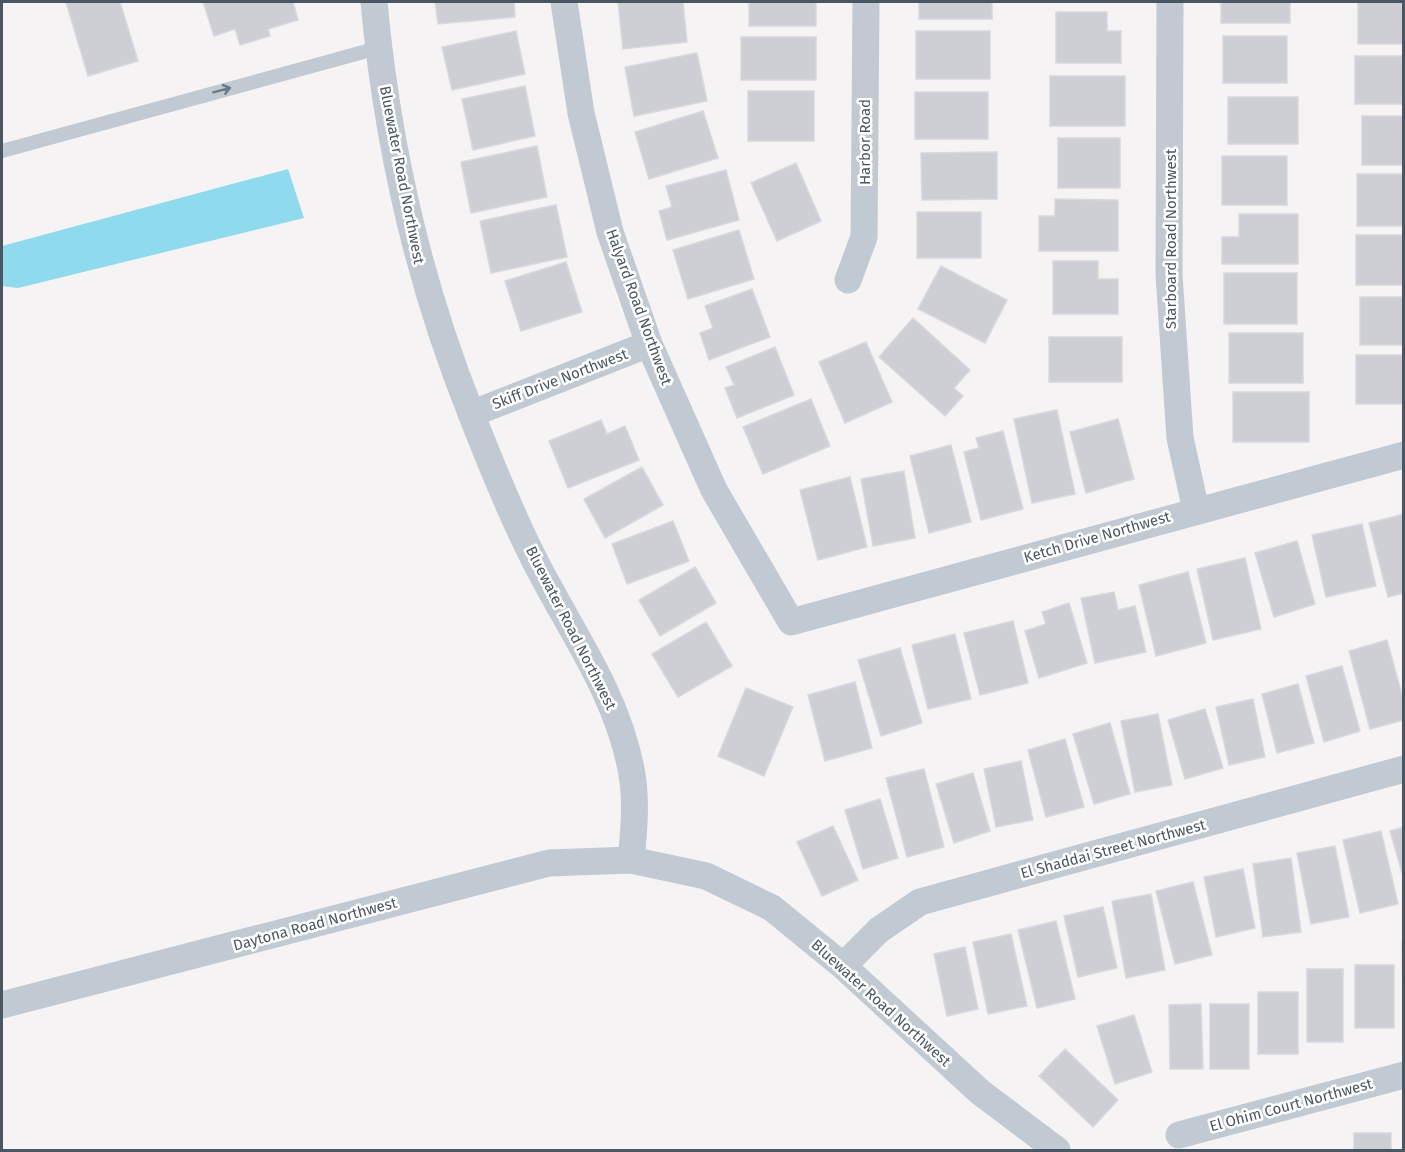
<svg xmlns="http://www.w3.org/2000/svg" width="1405" height="1152" font-family="'Fira Sans',sans-serif">
	<rect width="100%" height="100%" fill="#f5f3f3"/>
	<path fill="#90daee" d="M288 169 304 218 18 288 2 286V246Z"/>
	<path fill="#cdcfd5" stroke="#d7d9de" stroke-width="1.5" d="M66 2H120L138 61 88 76Z
		M203 2H293L298 20 268 29 270 36 240 45 235 29 214 36Z
		M435 2H514L515 17 438 24Z
		M618 2H683L687 42 623 49Z
		M749 2H816V26H749Z
		M919 2H992V19H919Z
		M1221 2H1290V23H1221Z
		M1358 2H1404V44H1358Z
		M1056 12H1107V31H1121V63H1056Z
		M516 31 525 74 452 90 442 47Z
		M916 31H990V79H916Z
		M1223 36H1287V83H1223Z
		M741 37H816V80H741Z
		M697 53 707 101 634 116 625 67Z
		M1355 56H1404V104H1355Z
		M1050 76H1125V126H1050Z
		M525 86 535 136 473 150 462 99Z
		M748 91H814V141H748Z
		M915 92H988V139H915Z
		M1228 97H1298V144H1228Z
		M703 111 718 158 649 179 635 132Z
		M1362 116H1404V165H1362Z
		M1058 138H1120V188H1058Z
		M537 146 547 197 471 213 461 162Z
		M997 152V199L922 200 921 153Z
		M1222 156H1287V205H1222Z
		M796 163 821 221 777 241 751 183Z
		M726 170 739 220 667 240 659 211 672 207 666 186Z
		M1357 174H1404V226H1357Z
		M1055 199 1118 200V251H1039V216H1055Z
		M556 205 567 257 491 273 480 221Z
		M917 212H981V258H917Z
		M1239 214H1298V264H1222V237H1239Z
		M739 230 754 279 688 299 673 250Z
		M1356 235H1404V285H1356Z
		M1053 261H1098V279H1118V314H1053Z
		M566 262 582 312 521 331 505 281Z
		M941 266 1007 300 985 343 918 309Z
		M1224 273H1297V324H1224Z
		M752 289 770 337 709 360 700 333 713 328 705 306Z
		M1360 297H1404V345H1360Z
		M913 318 970 370 954 388 963 396 945 416 879 357Z
		M1229 333H1303V383H1229Z
		M1049 337H1122V382H1049Z
		M866 342 892 402 845 423 819 362Z
		M775 347 794 395 737 418 725 388 734 385 726 367Z
		M1356 355H1404V404H1356Z
		M1233 392H1309V442H1233Z
		M811 399 830 446 763 474 743 427Z
		M1057 410 1075 494 1032 503 1014 419Z
		M1118 419 1134 479 1086 493 1070 432Z
		M601 420 607 434 625 426 639 460 568 488 549 441Z
		M1003 431 1023 509 981 520 964 452 979 448 976 438Z
		M951 445 971 522 929 533 910 456Z
		M642 467 663 505 605 538 584 499Z
		M904 471 915 538 873 546 861 479Z
		M850 477 867 547 818 560 800 490Z
		M1404 514V593L1388 597 1369 523Z
		M673 521 689 561 627 584 612 544Z
		M1362 524 1376 586 1326 597 1312 535Z
		M1297 541 1315 604 1274 617 1255 553Z
		M1245 558 1261 629 1213 640 1197 569Z
		M695 567 716 603 660 636 639 600Z
		M1188 572 1206 643 1156 656 1139 585Z
		M1114 592 1118 610 1135 606 1146 652 1095 663 1081 598Z
		M1069 603 1087 663 1039 678 1025 631 1046 624 1042 612Z
		M1013 621 1028 683 980 695 964 633Z
		M706 622 732 666 678 697 652 654Z
		M955 634 971 699 928 709 912 645Z
		M1387 640 1404 702V720L1370 729 1349 651Z
		M900 648 922 723 881 736 858 660Z
		M1342 666 1360 731 1324 742 1306 676Z
		M855 682 872 748 825 761 808 695Z
		M1298 684 1314 743 1277 753 1262 694Z
		M746 688 793 707 764 776 718 756Z
		M1253 699 1265 757 1229 765 1216 707Z
		M1205 709 1223 768 1185 779 1168 720Z
		M1158 714 1172 785 1135 792 1121 721Z
		M1110 723 1130 794 1094 804 1073 734Z
		M1065 739 1084 807 1046 817 1028 750Z
		M1021 761 1033 820 996 827 984 769Z
		M924 769 944 847 907 857 886 778Z
		M973 773 990 831 954 843 936 784Z
		M880 799 898 858 863 869 845 810Z
		M833 826 858 880 822 896 797 842Z
		M1404 827V880L1390 831Z
		M1381 831 1398 904 1360 913 1343 840Z
		M1335 846 1349 917 1311 924 1297 853Z
		M1291 858 1301 932 1263 937 1253 864Z
		M1243 869 1255 928 1216 937 1204 877Z
		M1193 882 1212 955 1175 964 1156 891Z
		M1151 894 1165 970 1126 978 1112 901Z
		M1103 907 1117 968 1078 977 1064 916Z
		M1056 921 1075 999 1037 1008 1018 930Z
		M1011 934 1027 1006 988 1014 973 942Z
		M1402 942H1404V1020H1403Z
		M965 947 978 1009 947 1016 934 954Z
		M1355 965H1394V1028H1355Z
		M1307 969H1343V1042H1307Z
		M1258 992H1298V1054H1258Z
		M1201 1004 1203 1069H1170L1169 1005Z
		M1210 1004H1249V1069H1210Z
		M1134 1015 1152 1072 1115 1084 1097 1026Z
		M1065 1049 1118 1100 1093 1127 1039 1076Z
		M1354 1133H1391V1150H1354Z"/>
	<g fill="none" stroke-linecap="round" stroke-linejoin="round">
		<path stroke="#c1cad2" stroke-width="14" d="M2 151 378 48"/>
		<path stroke="#c1cad2" stroke-width="27" d="M374 2C387 143 418 281 471 413 490 462 510 512 534 559 569 629 616 691 631 769 637 798 634 831 631 860L706 876 772 908 843 966 980 1092 1057 1150
			M564 2 581 113 610 232 649 344 714 490 791 622 1404 455
			M1170 2 1169 275 1180 438 1196 510
			M848 280 864 237 866 2
			M471 414 649 344
			M843 966 879 930 920 902 1404 769
			M2 1005 549 863 631 860
			M1179 1135 1404 1075"/>
	</g>
	<defs><path id="oneway-shaft" d="M-6 0H5M1.5-3L5.5 0L1.5 3" fill="none" stroke-width="1.6" stroke-linecap="round" stroke-linejoin="round" transform="scale(1.5)"/></defs>
	<use stroke="#6e7983" href="#oneway-shaft" transform="translate(222 90) rotate(-15)"/>
	<g text-anchor="middle" stroke-width="5" stroke-linejoin="round" paint-order="stroke">
		<g font-size="15" fill="#4a5661" stroke="#fff">
			<text transform="translate(865 142) rotate(-90)" y="5">Harbor Road</text>
			<text transform="translate(402 175) rotate(79)" y="5">Bluewater Road Northwest</text>
			<text transform="translate(1171 239) rotate(-90)" y="5">Starboard Road Northwest</text>
			<text transform="translate(639 307) rotate(70)" y="5">Halyard Road Northwest</text>
			<text transform="translate(560 379) rotate(-21)" y="5">Skiff Drive Northwest</text>
			<text transform="translate(1097 537) rotate(-16)" y="5">Ketch Drive Northwest</text>
			<text transform="translate(571 628) rotate(63)" y="5">Bluewater Road Northwest</text>
			<text transform="translate(1113 849) rotate(-15)" y="5">El Shaddai Street Northwest</text>
			<text transform="translate(315 924) rotate(-15)" y="5">Daytona Road Northwest</text>
			<text transform="translate(881 1003) rotate(42)" y="5">Bluewater Road Northwest</text>
			<text transform="translate(1291 1105) rotate(-15)" y="5">El Ohim Court Northwest</text>
		</g>
	</g>
	<rect width="1405" height="1152" fill="none" stroke="#4a5661" stroke-width="6"/>
</svg>
